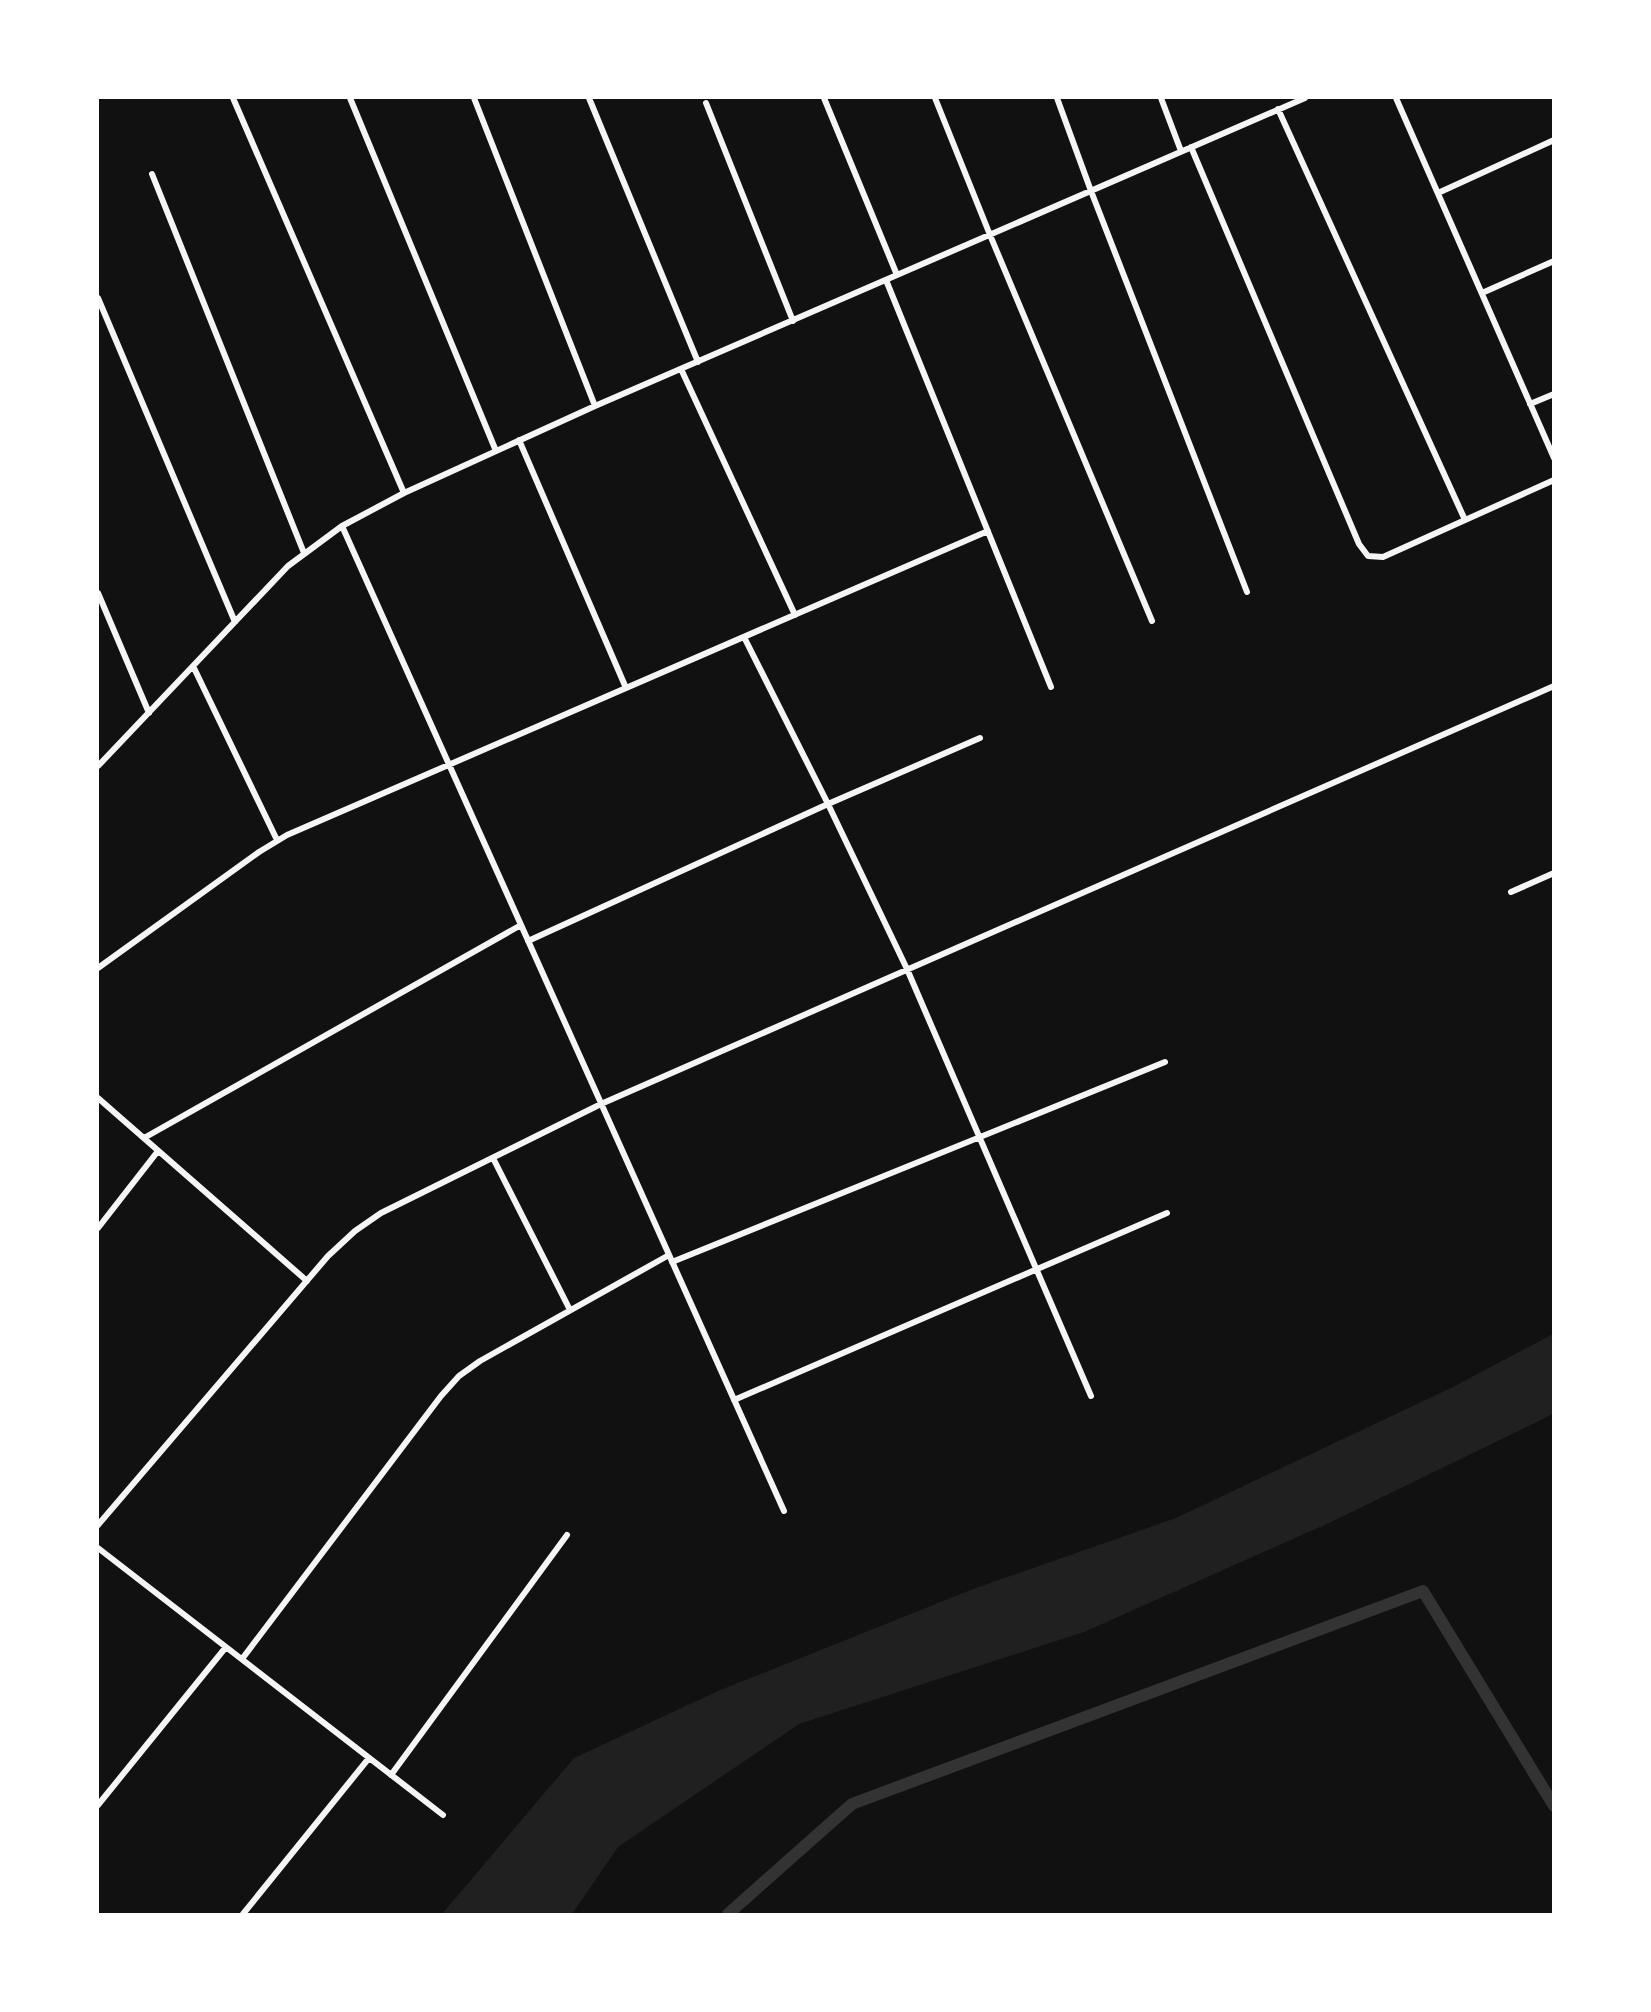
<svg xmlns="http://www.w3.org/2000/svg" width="1651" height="2012" font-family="Figtree,sans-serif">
	<rect width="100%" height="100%" fill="#111"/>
	<path fill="#202020" d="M1553 1334V1413L1547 1417 1331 1522 1084 1632 799 1724 618 1847 572 1914H442L574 1758 718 1691 973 1589 1176 1518 1453 1387Z"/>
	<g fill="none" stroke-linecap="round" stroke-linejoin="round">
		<path stroke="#333" stroke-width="12" d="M728 1914 852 1804 1423 1591 1554 1806"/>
		<path stroke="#f5f5f5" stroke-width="6" d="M233 98 404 493
			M350 98 496 451
			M474 98 595 406
			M589 98 698 362
			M824 98 897 275
			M935 98 990 235 1152 621
			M1057 98 1091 191 1247 592
			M1161 98 1181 151
			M1396 98 1554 458
			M706 103 793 321
			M1278 109 1465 520
			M1191 147 1359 544 1368 556 1383 557 1554 480
			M152 174 304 553
			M1438 193 1554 140
			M886 280 1051 687
			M1482 293 1554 261
			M98 298 235 622
			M681 369 795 615
			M1530 404 1554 394
			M519 440 626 688
			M342 526 784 1511
			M98 593 149 713
			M744 637 828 804 907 969 1091 1396
			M193 666 277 840
			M98 766 288 566 342 526 404 493 595 406 1305 98
			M1511 892 1554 873
			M528 941 828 804 980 738
			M98 968 259 852 287 835 988 531
			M98 1098 307 1281
			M144 1138 521 925
			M493 1158 570 1310
			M98 1228 158 1151
			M672 1262 1165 1062
			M734 1400 1167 1213
			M98 1525 328 1256 355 1231 381 1213 601 1104 1554 686
			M98 1548 443 1815
			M242 1659 441 1396 459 1376 480 1361 669 1255
			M391 1775 567 1535
			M98 1805 226 1647
			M243 1914 369 1758"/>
	</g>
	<rect width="1651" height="2012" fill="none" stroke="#ffffff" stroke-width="198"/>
</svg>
